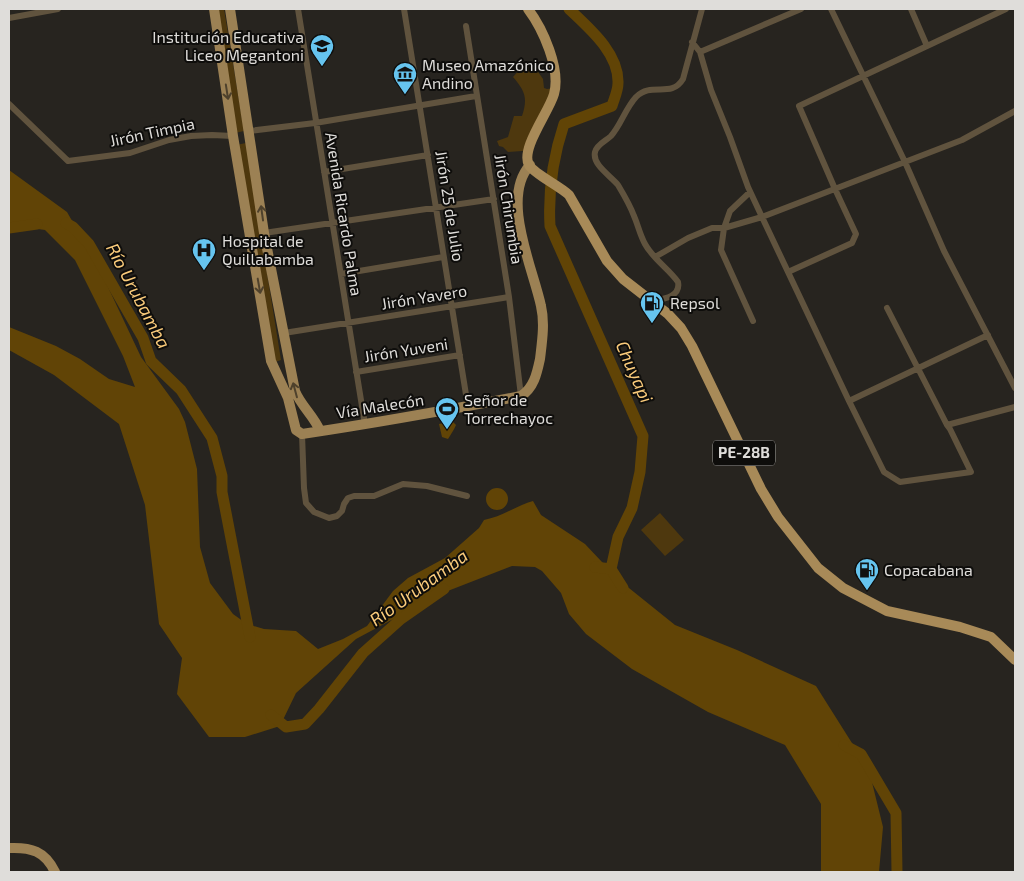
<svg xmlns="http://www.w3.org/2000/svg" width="1024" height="881" font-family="'Exo 2',sans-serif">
	<rect width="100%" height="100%" fill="#27241f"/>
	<path fill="#4e380e" d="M214 9H224L244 131 235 133Z
		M529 66H534L543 79 544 88 547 89 554 88 528 153 522 151 508 152 503 147 499 146 497 141 508 137 514 116H522C528 98 525 91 513 77L521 68Z
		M246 143 281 360 272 363 236 145Z
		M660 513 684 540 665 556 641 530Z"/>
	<path fill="#614406" d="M9 170 67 212 99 268 141 357 179 409 185 422 197 469 200 547 210 583 233 614 247 624 264 629 296 631 318 649 343 639 367 626 393 591 408 578 445 558 479 528 484 520C501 517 516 506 533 501L541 515 585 544 619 580 675 625 737 650 816 686 869 770 883 827 879 872H821V804L785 745 708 712 632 669 586 634 569 614 561 593 542 571 535 567 512 566 440 594 356 639 296 693 280 726 245 737H209L177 694 182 658 159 624 145 505 119 424 54 375 9 350V327L56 346 80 359 109 379 135 387 123 356 75 260 45 230 9 225Z
		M452 421 456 425C455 428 450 436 448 439L442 437 439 424Z
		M486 499a11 11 0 1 1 22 0a11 11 0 1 1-22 0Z"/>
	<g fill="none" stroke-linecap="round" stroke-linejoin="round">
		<path stroke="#614406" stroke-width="11" d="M569 9C589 28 619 53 618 83 618 91 614 99 612 106L564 124C553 157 548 190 550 226L643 436 640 472 632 508 618 537 611 569
			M66 223 73 227 89 244 143 338 151 361 181 390 212 438 222 476V492L250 637
			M9 228 37 224
			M595 567 611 569 623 588
			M271 715 286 727 305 724 319 709 363 653 401 619 444 589
			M844 745 861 754 896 813 897 872"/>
		<path stroke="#60533e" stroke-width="6" d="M298 9 365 425
			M404 9 468 407
			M831 9 905 162 944 251 1015 388
			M911 9 927 46
			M9 18 58 9
			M466 26 509 297 521 396
			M692 42 700 52 711 90 730 137 748 187 762 217 849 401 884 472 900 482 971 472 950 429 947 425
			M700 52 801 9
			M9 104 68 161 130 153 169 140 191 136 212 135 233 136
			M249 131 315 123 476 96
			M324 172 428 155
			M750 192 730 211 724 228 721 250 753 321
			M264 233 494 199
			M655 257 688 238 712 228H724L762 217 962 140 1015 111
			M788 272 852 243 856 234 835 189 799 106 1006 9
			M341 274 443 257
			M652 301C663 299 681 297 678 282 669 269 653 259 645 244 640 235 638 225 634 216 630 205 624 195 618 185 611 176 592 165 595 152 597 144 606 141 611 136 621 125 625 109 636 97 652 81 671 99 683 79L702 9
			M887 308 947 425 1015 407
			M284 333 509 297
			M356 372 460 355
			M849 401 988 335
			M302 434 304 488 306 503 314 512 329 518 337 516 342 511 344 504 348 498 354 496H374L403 484 427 486 467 496"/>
		<path stroke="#9c8154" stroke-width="10" d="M214 9 233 136 271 361 288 398 296 430 302 434C375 423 448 410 521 396 534 388 537 373 540 359 542 342 545 323 541 306 533 268 500 198 530 165
			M230 9 264 233 295 391C301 406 314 416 320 431
			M9 848C31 847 45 851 55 872"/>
		<path stroke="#a88a58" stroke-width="10" d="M528 9C543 29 561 69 554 94 549 112 520 149 529 165 534 174 560 186 569 195L607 261 623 279 668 314 681 328 692 346 761 489 778 517 818 568 843 588 887 611 960 627 991 637 1015 660"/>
	</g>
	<defs><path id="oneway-shaft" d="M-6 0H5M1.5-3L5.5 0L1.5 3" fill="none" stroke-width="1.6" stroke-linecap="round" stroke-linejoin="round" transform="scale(1.25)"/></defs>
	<g stroke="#4e412c">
		<use href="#oneway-shaft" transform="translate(227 92) rotate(81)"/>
		<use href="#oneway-shaft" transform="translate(262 213) rotate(-98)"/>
		<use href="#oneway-shaft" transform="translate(259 286) rotate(80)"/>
		<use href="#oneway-shaft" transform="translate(295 390) rotate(-105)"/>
	</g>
	<defs>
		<g id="school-pin" transform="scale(1.25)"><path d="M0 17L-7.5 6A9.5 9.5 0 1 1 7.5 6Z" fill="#66c4ef" stroke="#0e0d0b"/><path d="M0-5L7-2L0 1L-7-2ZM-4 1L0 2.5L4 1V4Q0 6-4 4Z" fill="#111"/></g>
		<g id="museum-pin" transform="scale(1.25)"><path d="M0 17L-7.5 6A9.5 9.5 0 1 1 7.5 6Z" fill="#66c4ef" stroke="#0e0d0b"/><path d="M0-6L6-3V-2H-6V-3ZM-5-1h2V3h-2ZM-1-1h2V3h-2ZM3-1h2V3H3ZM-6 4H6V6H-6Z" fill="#111"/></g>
		<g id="hospital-pin" transform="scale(1.25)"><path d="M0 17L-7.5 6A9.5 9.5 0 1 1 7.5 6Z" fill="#66c4ef" stroke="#0e0d0b"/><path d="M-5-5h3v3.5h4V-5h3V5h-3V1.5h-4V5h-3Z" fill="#111"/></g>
		<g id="fuel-pin" transform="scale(1.25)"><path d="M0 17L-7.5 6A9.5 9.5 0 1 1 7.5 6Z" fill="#66c4ef" stroke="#0e0d0b"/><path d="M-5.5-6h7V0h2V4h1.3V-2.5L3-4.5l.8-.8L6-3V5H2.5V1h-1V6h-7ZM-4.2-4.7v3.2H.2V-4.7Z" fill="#111"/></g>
		<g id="stadium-pin" transform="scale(1.25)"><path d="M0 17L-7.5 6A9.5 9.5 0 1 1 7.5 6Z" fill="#66c4ef" stroke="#0e0d0b"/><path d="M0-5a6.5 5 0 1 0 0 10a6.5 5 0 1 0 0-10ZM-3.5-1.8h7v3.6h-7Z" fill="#111"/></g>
	</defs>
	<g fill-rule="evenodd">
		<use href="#school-pin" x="322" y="46"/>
		<use href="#museum-pin" x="405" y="74"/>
		<use href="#hospital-pin" x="204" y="250"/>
		<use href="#fuel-pin" x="652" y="303"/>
		<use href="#stadium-pin" x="447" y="409"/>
		<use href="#fuel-pin" x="867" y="570"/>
	</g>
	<g text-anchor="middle" stroke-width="4" stroke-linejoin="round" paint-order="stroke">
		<rect fill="#0e0d0b" stroke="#a09f9c" stroke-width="1" x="713" y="440.5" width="62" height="25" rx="4"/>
		<g font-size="15" font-weight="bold" fill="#dfddda">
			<text x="744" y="458">PE-28B</text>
		</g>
		<g font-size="16" fill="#dfddda" stroke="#0e0d0b" text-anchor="start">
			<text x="304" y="43" text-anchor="end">Institución Educativa<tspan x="304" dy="18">Liceo Megantoni</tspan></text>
			<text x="422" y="71">Museo Amazónico<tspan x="422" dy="18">Andino</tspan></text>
			<text x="222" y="247">Hospital de<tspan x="222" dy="18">Quillabamba</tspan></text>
			<text x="670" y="309">Repsol</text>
			<text x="464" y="406">Señor de<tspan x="464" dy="18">Torrechayoc</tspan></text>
			<text x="884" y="576">Copacabana</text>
		</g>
		<g font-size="16" fill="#dfddda" stroke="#0e0d0b">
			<text transform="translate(152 132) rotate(-12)" y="6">Jirón Timpia</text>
			<text transform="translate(450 206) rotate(81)" y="6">Jirón 25 de Julio</text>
			<text transform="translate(509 209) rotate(81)" y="6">Jirón Chirumbia</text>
			<text transform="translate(344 214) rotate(81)" y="6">Avenida Ricardo Palma</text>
			<text transform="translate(424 297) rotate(-9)" y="6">Jirón Yavero</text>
			<text transform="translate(406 350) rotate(-9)" y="6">Jirón Yuveni</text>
			<text transform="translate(380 406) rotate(-9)" y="6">Vía Malecón</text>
		</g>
		<g font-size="18" font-style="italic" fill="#facb7b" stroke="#0e0d0b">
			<text transform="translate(138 296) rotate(62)" y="6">Río Urubamba</text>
			<text transform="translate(634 372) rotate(66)" y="6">Chuyapi</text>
			<text transform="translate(419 588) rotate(-36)" y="6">Río Urubamba</text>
		</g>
	</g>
	<rect width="1024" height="881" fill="none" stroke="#dfddda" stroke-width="20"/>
</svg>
